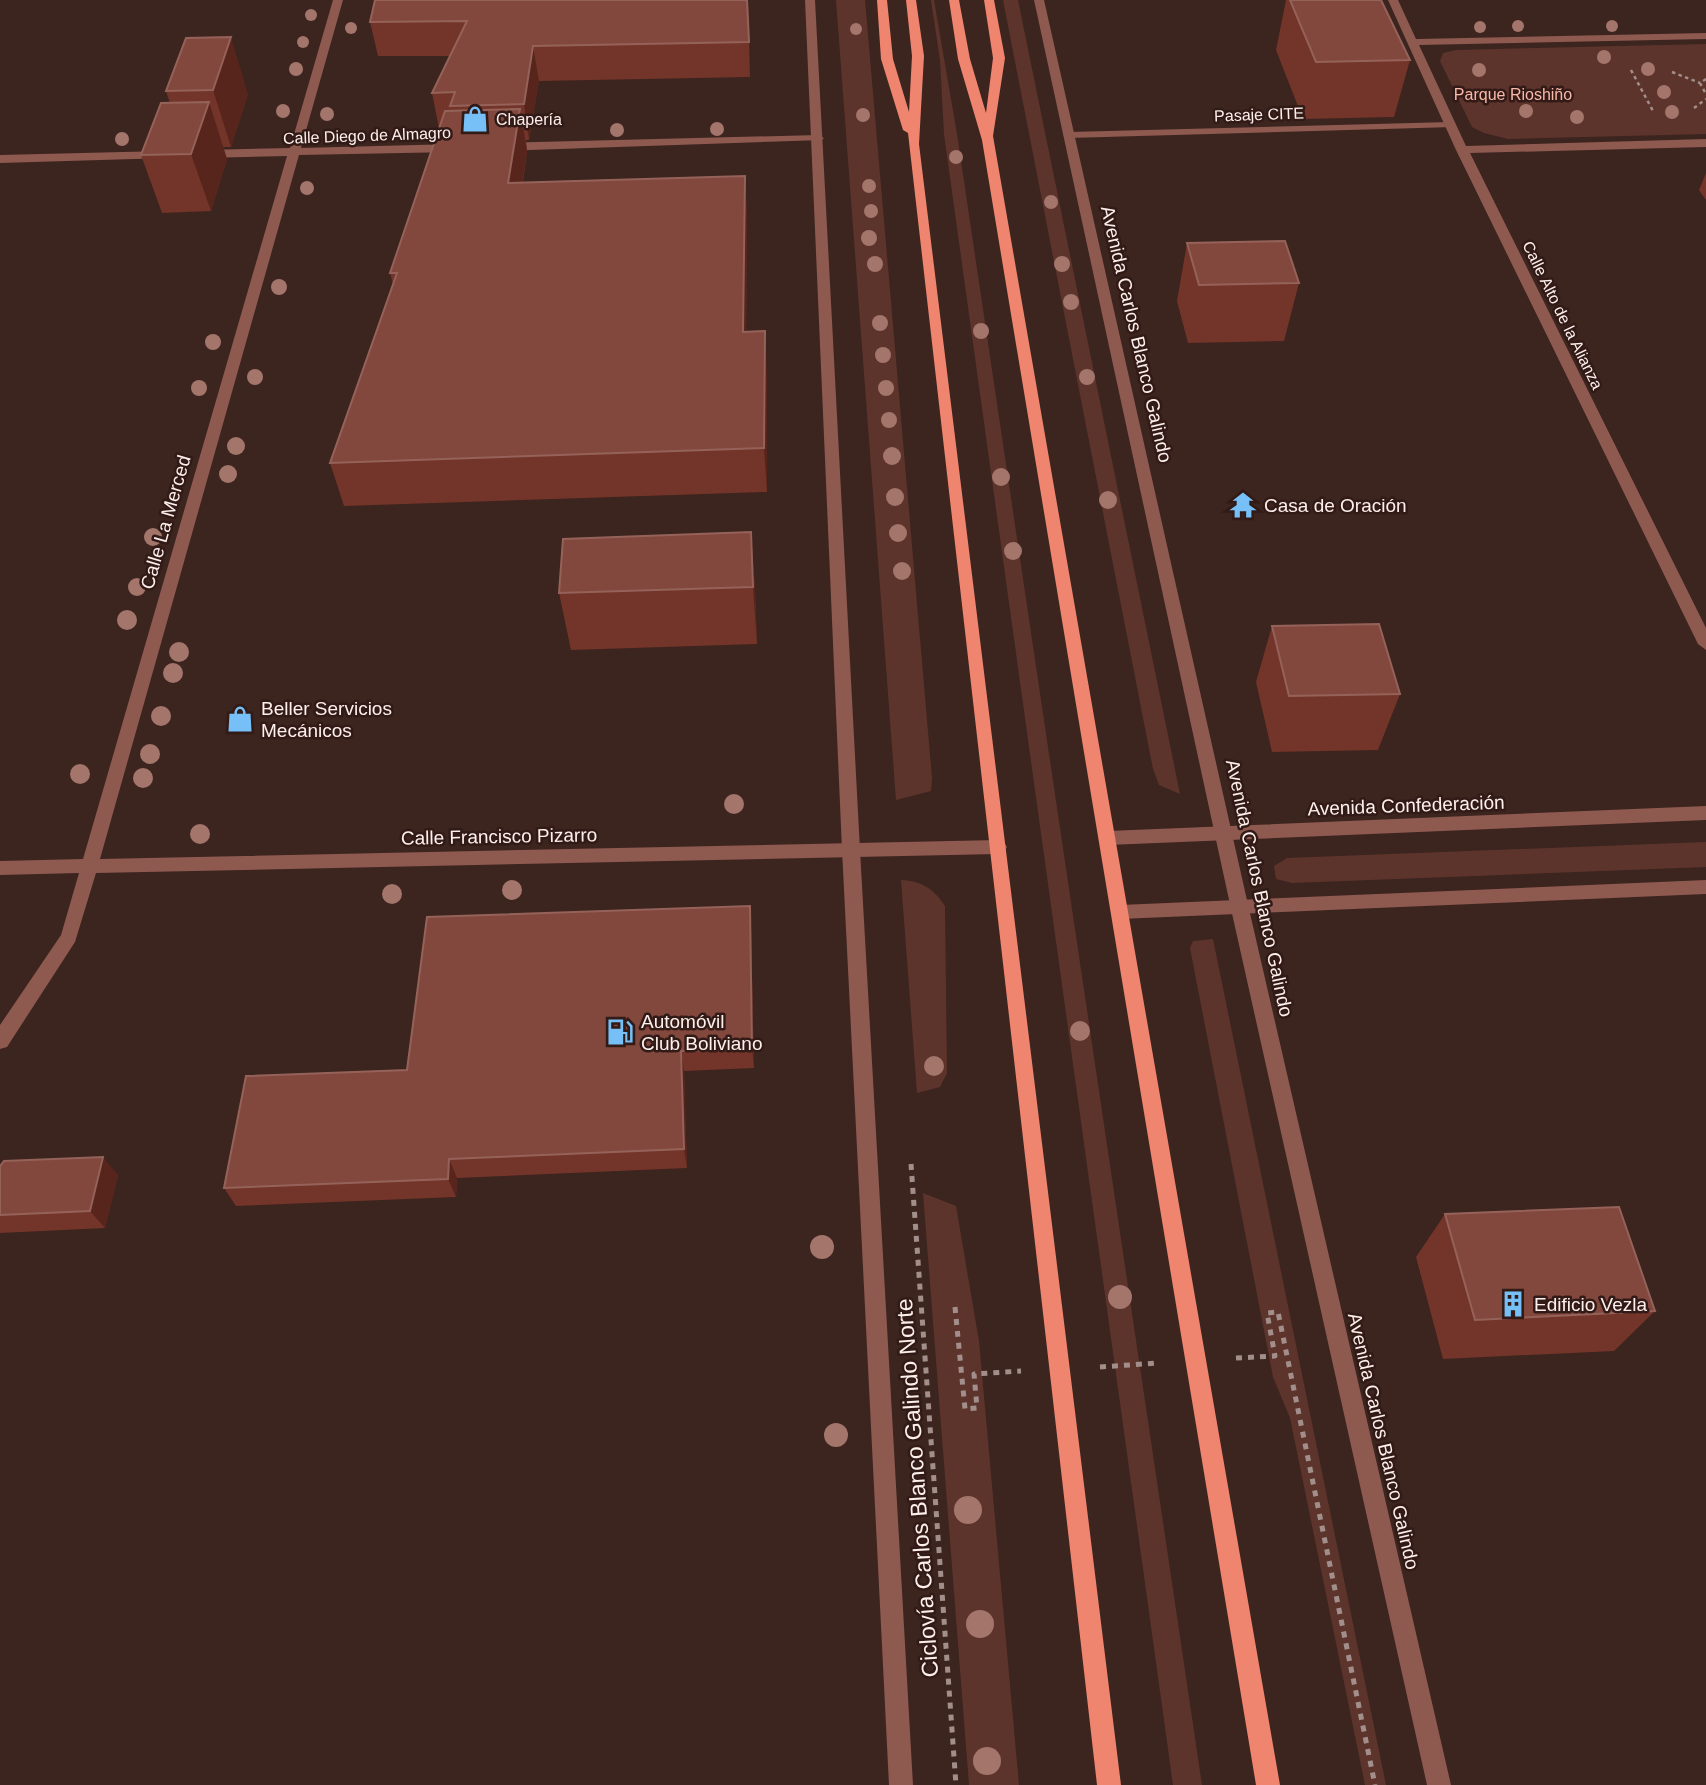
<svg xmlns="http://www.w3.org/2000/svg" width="1706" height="1785" font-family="Helvetica,sans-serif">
	<rect width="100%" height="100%" fill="#3c241f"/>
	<path fill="#5d342c" d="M836 0H865L932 778 931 791 896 800Z
		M931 0H934L957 134 1202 1785H1173L944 134 940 60Z
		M1003 0H1018L1180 794 1159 785 1153 769Z
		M1706 44V134L1508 139 1484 133 1472 127 1440 61 1443 53 1456 50Z
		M1706 842V867L1292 883 1276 879 1274 866 1287 858Z
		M901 880C922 881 934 889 945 906L947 1073 940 1087 917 1093Z
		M1213 939 1386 1785H1365L1290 1418 1273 1377 1190 948 1193 941Z
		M923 1193 956 1206 979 1341 1019 1785H969Z"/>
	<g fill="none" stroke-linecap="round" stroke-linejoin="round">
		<path stroke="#a28f8b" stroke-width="2.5" stroke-dasharray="3.5 3.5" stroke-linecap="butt" d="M1631 70 1653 111
			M1672 72 1700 83
			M1706 79 1700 83 1706 94
			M1694 108 1706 99"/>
		<path stroke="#a28f8b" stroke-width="5" stroke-dasharray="6 6" stroke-linecap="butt" d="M911 1164 956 1785
			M955 1307 965 1409 977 1408 974 1374 1021 1371
			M1236 1358 1275 1356 1267 1313 1278 1312 1375 1785
			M1100 1367 1157 1363"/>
		<path fill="#8e594f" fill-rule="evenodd" d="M1450 122 1454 123V127L1069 138 1063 135 1069 132Z"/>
		<path fill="#8e594f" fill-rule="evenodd" d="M333 0H343L301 148 454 144 460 148 454 152 299 155 100 859 998 840 1004 842 1007 847 1004 852 998 854 96 873 75 942 7 1047 0 1049V1025L61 935 79 873 0 875V861L83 859 287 156 203 158 197 154 203 150 290 148Z
			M1388 0H1398L1416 39 1706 33V39L1419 45 1466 146 1706 139V147L1470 153 1706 628V650L1698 644 1456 150Z
			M818 135 824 138 822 140 503 151 497 147 503 143Z
			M164 151 168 152V158L0 163V155Z
			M1706 806V820L1108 845 1102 843 1099 838 1102 833 1108 831Z
			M1706 880V894L1120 919 1114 917 1111 912 1114 907 1120 905Z"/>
		<path fill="#8e594f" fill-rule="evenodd" d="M805 0H815L860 850 913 1785H889L842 850Z
			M1034 0H1044L1249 909 1451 1785H1427L1231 909Z"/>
		<path fill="#ef846f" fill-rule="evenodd" d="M877 0H887L893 59 909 112 912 56 906 0H916L924 56 919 144 1121 1785H1097L908 133 903 130 881 59Z
			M949 0H959L970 59 986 113 993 58 984 0H994L1005 58 993 136 1280 1785H1256L982 140 958 59Z"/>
	</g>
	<g fill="#a3756b">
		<circle cx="311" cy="15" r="6"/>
		<circle cx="1518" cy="26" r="6"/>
		<circle cx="1612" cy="26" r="6"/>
		<circle cx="1480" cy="27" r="6"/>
		<circle cx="351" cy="28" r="6"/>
		<circle cx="856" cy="29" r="6"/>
		<circle cx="303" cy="42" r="6"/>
		<circle cx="1604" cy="57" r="7"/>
		<circle cx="296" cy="69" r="7"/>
		<circle cx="1648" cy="69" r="7"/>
		<circle cx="1479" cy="70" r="7"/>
		<circle cx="1664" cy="92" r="7"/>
		<circle cx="283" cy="111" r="7"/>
		<circle cx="1526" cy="111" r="7"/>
		<circle cx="1672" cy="112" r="7"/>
		<circle cx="327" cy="114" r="7"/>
		<circle cx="863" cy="115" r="7"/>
		<circle cx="1577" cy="117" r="7"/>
		<circle cx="717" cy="129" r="7"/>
		<circle cx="617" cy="130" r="7"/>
		<circle cx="122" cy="139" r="7"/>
		<circle cx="956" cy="157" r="7"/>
		<circle cx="869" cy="186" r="7"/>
		<circle cx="307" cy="188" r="7"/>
		<circle cx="1051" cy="202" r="7"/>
		<circle cx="871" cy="211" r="7"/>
		<circle cx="869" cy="238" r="8"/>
		<circle cx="875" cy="264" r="8"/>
		<circle cx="1062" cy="264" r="8"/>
		<circle cx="279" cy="287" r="8"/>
		<circle cx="1071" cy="302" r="8"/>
		<circle cx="880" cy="323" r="8"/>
		<circle cx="981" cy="331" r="8"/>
		<circle cx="213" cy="342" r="8"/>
		<circle cx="883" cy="355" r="8"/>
		<circle cx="255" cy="377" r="8"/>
		<circle cx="1087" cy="377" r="8"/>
		<circle cx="199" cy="388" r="8"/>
		<circle cx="886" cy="388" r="8"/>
		<circle cx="889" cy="420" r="8"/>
		<circle cx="236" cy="446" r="9"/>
		<circle cx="892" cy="456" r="9"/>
		<circle cx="228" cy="474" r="9"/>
		<circle cx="1001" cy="477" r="9"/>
		<circle cx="895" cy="497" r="9"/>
		<circle cx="1108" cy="500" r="9"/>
		<circle cx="898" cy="533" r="9"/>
		<circle cx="153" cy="537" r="9"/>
		<circle cx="1013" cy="551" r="9"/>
		<circle cx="902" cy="571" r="9"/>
		<circle cx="137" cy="587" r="9"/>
		<circle cx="127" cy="620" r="10"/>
		<circle cx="179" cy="652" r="10"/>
		<circle cx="173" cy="673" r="10"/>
		<circle cx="161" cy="716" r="10"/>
		<circle cx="150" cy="754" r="10"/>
		<circle cx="80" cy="774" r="10"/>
		<circle cx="143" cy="778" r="10"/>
		<circle cx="734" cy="804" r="10"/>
		<circle cx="200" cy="834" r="10"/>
		<circle cx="512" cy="890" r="10"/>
		<circle cx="392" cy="894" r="10"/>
		<circle cx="1080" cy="1031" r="10"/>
		<circle cx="934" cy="1066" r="10"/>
		<circle cx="822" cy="1247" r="12"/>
		<circle cx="1120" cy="1297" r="12"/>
		<circle cx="836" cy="1435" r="12"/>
		<circle cx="968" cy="1510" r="14"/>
		<circle cx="980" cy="1624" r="14"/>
		<circle cx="987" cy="1761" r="14"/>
	</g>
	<path fill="#733429" d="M748 0 750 77 539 81 529 140H526L527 151 523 182 745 176 747 219 746 331 767 374V492L344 506 330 463 393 284 390 273 439 128 432 93 450 56H378L370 22Z
		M1286 0H1381L1410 60 1394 117 1303 119 1276 50Z
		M186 38 248 94 231 147H223L227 159 211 211 162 213 141 155 170 103 166 91Z
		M1706 173V200L1699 190Z
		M1187 243 1299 283 1284 341 1188 343 1177 301Z
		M751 532 755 589 757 644 571 650 559 593Z
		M1272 626 1400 694 1378 750 1272 752 1256 682Z
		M750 906 751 927 754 1068 684 1071 687 1168 457 1178 456 1197 236 1206 224 1188 407 1070Z
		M0 1166 118 1175 105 1228 0 1233Z
		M1445 1214 1655 1311 1614 1351 1443 1359 1416 1257Z"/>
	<path fill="#57251c" d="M747 0H748L750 77 749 42Z
		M231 37 248 94 231 147 213 90Z
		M533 46 539 81 529 140 524 104Z
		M209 102 227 159 211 211 191 154Z
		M520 109 527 151 516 226 508 183Z
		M745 176 747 219 746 375 743 332Z
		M765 331 767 374V492L764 448Z
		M751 532 755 589 757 644 753 587Z
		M750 906 751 927 754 1068 752 1048Z
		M681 1051 684 1071 687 1168 684 1149Z
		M103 1157 118 1175 105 1228 90 1211Z
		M449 1159 457 1178 456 1197 448 1179Z"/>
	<path fill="#82483e" stroke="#956259" stroke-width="2" d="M375 0H747L749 42 533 46 524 104 450 106 455 92 432 93 467 21 370 22Z
		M1290 0H1381L1410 60 1316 62Z
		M231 37 213 90 166 91 186 38Z
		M209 102 191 154 141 155 161 103Z
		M520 109 508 183 745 176 743 332 765 331 764 448 330 463 397 273H390L445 111Z
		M1285 241 1299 283 1199 285 1187 243Z
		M751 532 753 587 559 593 563 539Z
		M1379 624 1400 694 1289 696 1272 626Z
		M750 906 752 1048 681 1051 684 1149 449 1159 448 1179 224 1188 246 1076 407 1070 427 917Z
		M103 1157 90 1211 0 1215V1166L4 1161Z
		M1619 1207 1655 1311 1475 1320 1445 1214Z"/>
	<defs>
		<g id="shop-bare" transform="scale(2.1)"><path d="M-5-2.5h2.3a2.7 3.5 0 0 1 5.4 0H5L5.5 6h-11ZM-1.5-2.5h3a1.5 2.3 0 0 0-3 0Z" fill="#76c0f7" stroke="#321a16" stroke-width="2.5" paint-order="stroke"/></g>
		<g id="temple-bare" transform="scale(2.1)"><path d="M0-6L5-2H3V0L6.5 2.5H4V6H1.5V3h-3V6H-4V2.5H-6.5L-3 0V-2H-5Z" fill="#76c0f7" stroke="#321a16" stroke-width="2.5" paint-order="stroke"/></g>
		<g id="fuel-bare" transform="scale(2.1)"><path d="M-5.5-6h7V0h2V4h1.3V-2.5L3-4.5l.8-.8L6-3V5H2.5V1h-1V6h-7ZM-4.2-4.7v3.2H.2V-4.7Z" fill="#76c0f7" stroke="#321a16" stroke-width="2.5" paint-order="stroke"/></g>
		<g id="building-bare" transform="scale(2.1)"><path d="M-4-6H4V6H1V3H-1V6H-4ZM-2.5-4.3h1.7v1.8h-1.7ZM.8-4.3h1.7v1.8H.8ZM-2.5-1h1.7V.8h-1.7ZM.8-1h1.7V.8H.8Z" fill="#76c0f7" stroke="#321a16" stroke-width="2.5" paint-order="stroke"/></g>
	</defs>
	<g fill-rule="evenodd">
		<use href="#shop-bare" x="475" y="119"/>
		<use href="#temple-bare" x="1243" y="505"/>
		<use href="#shop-bare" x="240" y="719"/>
		<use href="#fuel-bare" x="620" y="1032"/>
		<use href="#building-bare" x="1513" y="1304"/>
	</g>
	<g text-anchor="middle" stroke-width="5" stroke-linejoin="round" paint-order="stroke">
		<g font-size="16" fill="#f8b8aa" stroke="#321a16">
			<text x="1513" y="100">Parque Rioshiño</text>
		</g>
		<g font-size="16" fill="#fdefec" stroke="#321a16">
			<text transform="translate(1259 114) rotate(-2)" y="6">Pasaje CITE</text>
			<text transform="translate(367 135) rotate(-2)" y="6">Calle Diego de Almagro</text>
			<text transform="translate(1563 315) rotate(64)" y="6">Calle Alto de la Alianza</text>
		</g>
		<g font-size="16" fill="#fdefec" stroke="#321a16" text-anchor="start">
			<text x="496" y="125">Chapería</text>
		</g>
		<g font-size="19" fill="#fdefec" stroke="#321a16">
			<text transform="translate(1137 334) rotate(77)" y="7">Avenida Carlos Blanco Galindo</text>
			<text transform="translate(165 522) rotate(-74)" y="7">Calle La Merced</text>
			<text transform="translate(1406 805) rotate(-2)" y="7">Avenida Confederación</text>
			<text transform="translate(499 836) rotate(-1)" y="7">Calle Francisco Pizarro</text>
			<text transform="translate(1260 888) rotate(78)" y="7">Avenida Carlos Blanco Galindo</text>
			<text transform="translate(1384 1441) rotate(77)" y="7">Avenida Carlos Blanco Galindo</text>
		</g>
		<g font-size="19" fill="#fdefec" stroke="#321a16" text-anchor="start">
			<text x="1264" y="512">Casa de Oración</text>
			<text x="261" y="715">Beller Servicios<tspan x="261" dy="22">Mecánicos</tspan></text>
			<text x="641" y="1028">Automóvil<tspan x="641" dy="22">Club Boliviano</tspan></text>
			<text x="1534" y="1311">Edificio Vezla</text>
		</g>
		<g font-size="23" fill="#fdefec" stroke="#321a16">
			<text transform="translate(917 1488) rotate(-94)" y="8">Ciclovía Carlos Blanco Galindo Norte</text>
		</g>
	</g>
</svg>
